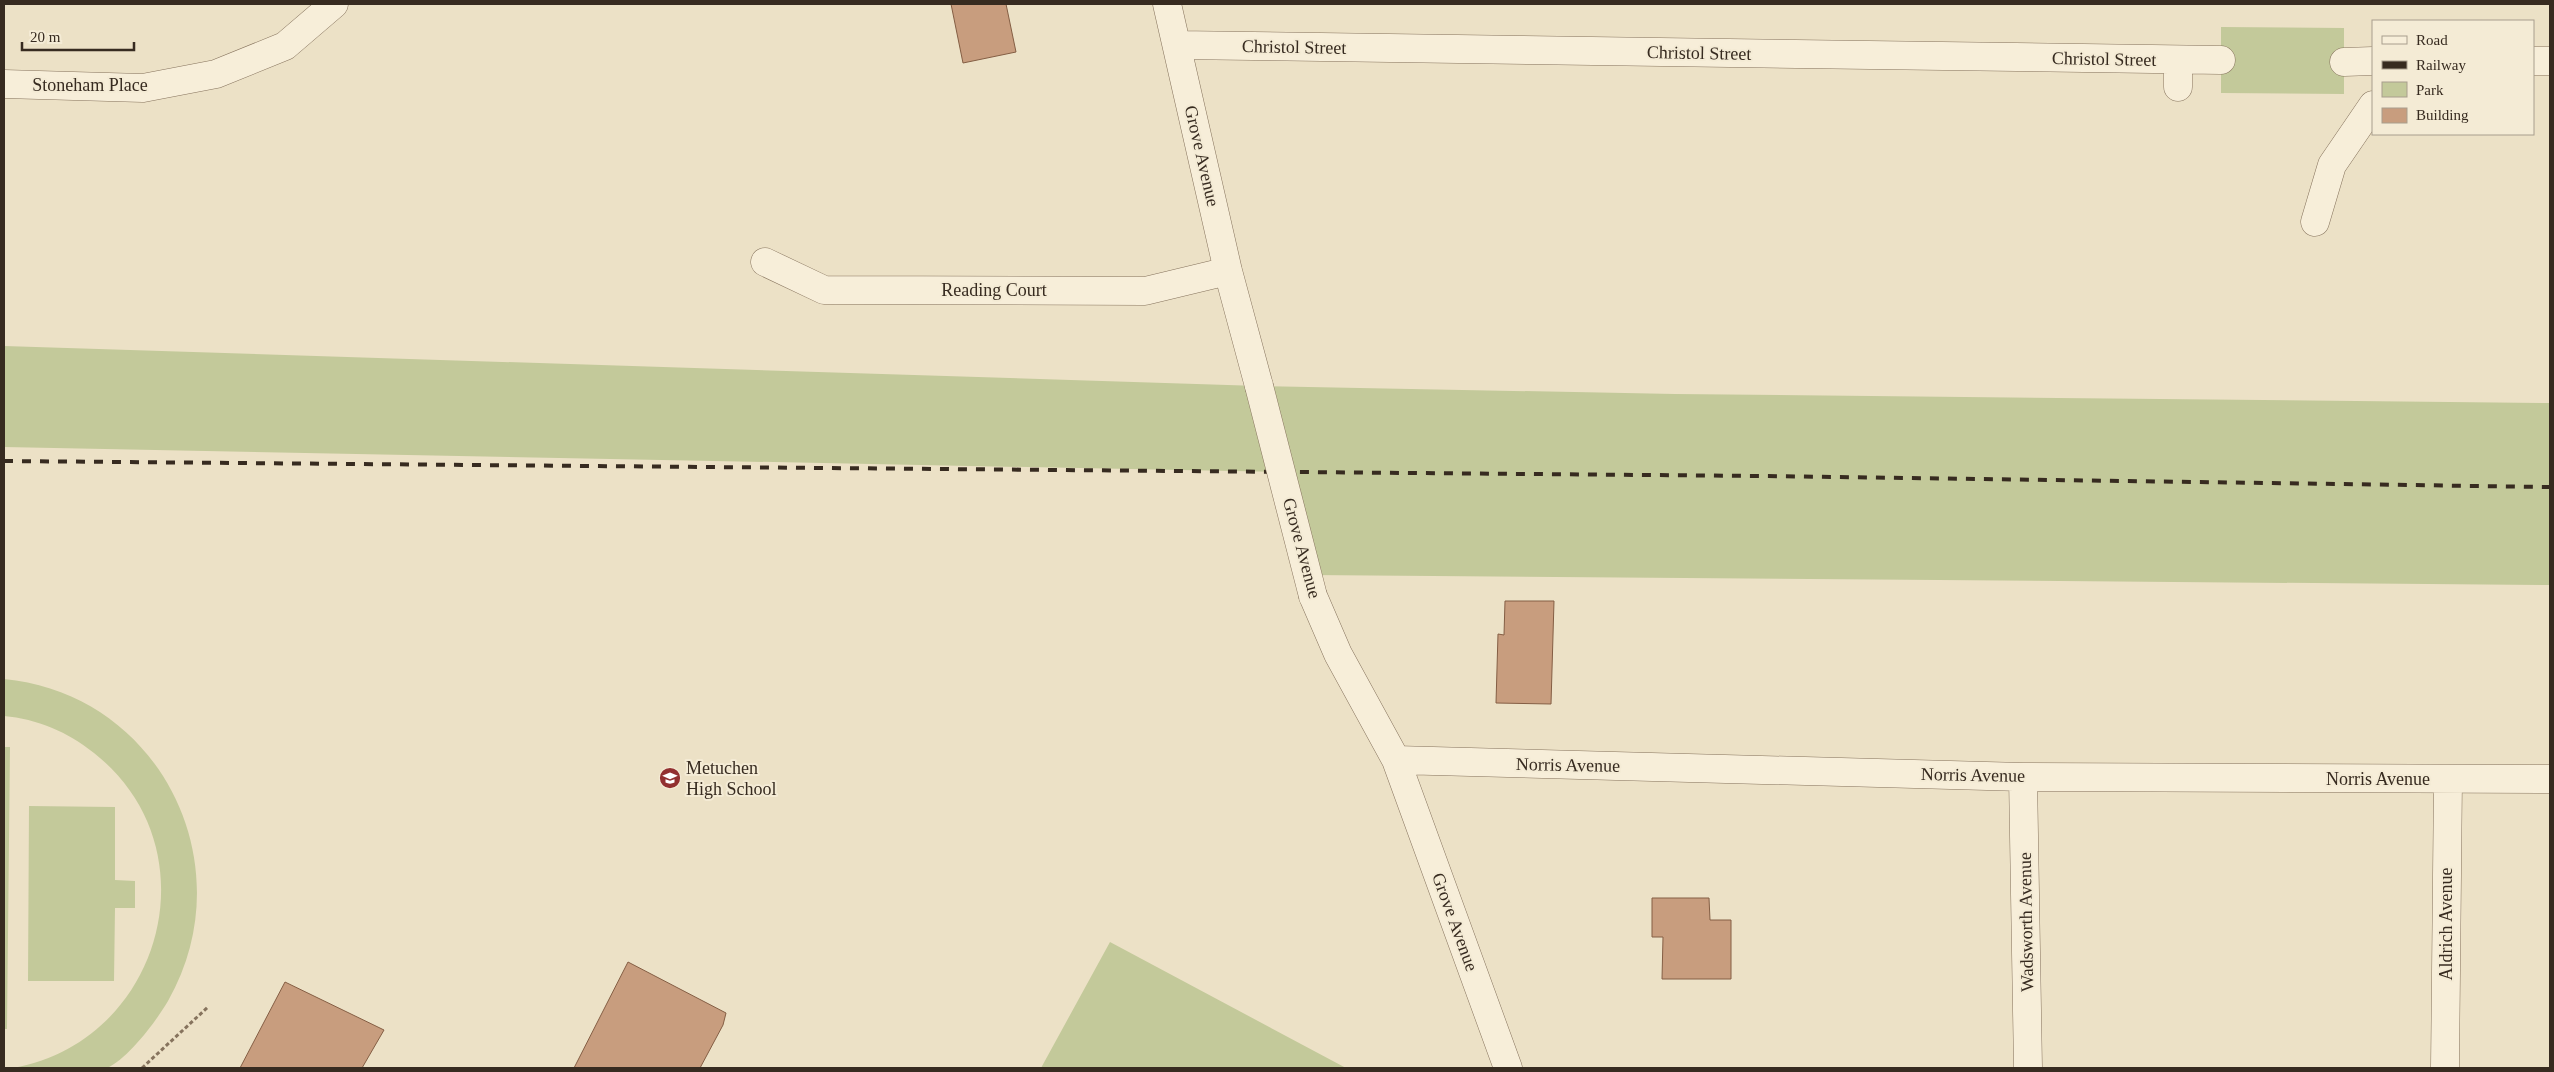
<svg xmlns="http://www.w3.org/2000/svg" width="2554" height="1072" font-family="Georgia,serif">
	<rect width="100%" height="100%" fill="#ece1c6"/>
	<path fill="#c3c99a" d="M2221 27 2344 28V94L2221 93Z
		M4 346 1259 386 1675 394 2550 403V585L1309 575 1279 472 4 447Z
		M4 679C161 694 245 866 168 1001 157 1020 128 1059 107 1068 97 1072 29 1068 13 1068 163 1041 215 848 94 753 68 732 37 719 4 716Z
		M4 747H10L7 1029H4Z
		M29 806 115 807V880L135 881V908H115L114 981H28Z
		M1110 942 1346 1068H1041Z"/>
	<path fill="#c89d7e" stroke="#845e44" d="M951 4H1006L1016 52 963 63Z
		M1505 601H1554L1551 704 1496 703 1498 634 1504 635Z
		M1652 898H1709L1710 920H1731V979H1662L1663 937H1652Z
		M628 962 726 1013 723 1025 700 1068H574Z
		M285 982 384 1030 362 1068H240Z"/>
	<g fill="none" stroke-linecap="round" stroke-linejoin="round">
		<g stroke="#86735d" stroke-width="29">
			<path id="minor" d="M1167 4 1228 271 1259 386
				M1177 45 2221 60
				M2178 60V87
				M2533 61H2550
				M2344 62 2373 61
				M4 84 143 88 216 74 285 46 334 4
				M2315 222 2332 165 2373 105
				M765 262 824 290 1145 291 1228 271
				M1313 596 1338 654 1396 760 1508 1068
				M1396 760 2023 777 2550 779
				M2023 777 2028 1068
				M2445 1068 2448 779"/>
		</g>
		<path stroke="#86735d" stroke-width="3" stroke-dasharray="4 2.5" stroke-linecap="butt" d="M142 1068 208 1007"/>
		<use href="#minor" stroke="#f7eed9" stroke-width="28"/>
		<path stroke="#372b20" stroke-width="4" stroke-dasharray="9 9" stroke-linecap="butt" d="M4 461 1764 476 2550 487"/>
		<g stroke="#86735d" stroke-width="29" stroke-linecap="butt">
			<path id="minor-bridge" d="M1259 386 1313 596"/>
		</g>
		<use href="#minor-bridge" stroke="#f7eed9" stroke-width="28"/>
	</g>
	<defs>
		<g id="school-disc" transform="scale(1.125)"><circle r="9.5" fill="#923030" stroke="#f4ebd5"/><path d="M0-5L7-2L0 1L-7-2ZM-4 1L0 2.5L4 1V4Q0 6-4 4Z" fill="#fff"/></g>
	</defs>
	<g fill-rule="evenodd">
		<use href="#school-disc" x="670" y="778"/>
	</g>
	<g text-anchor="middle" stroke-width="4" stroke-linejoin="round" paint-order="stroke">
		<g font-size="18" fill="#372b20" stroke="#f4ebd5">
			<text transform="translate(1294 47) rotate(1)" y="6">Christol Street</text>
			<text transform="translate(1699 53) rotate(1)" y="6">Christol Street</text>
			<text transform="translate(2104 59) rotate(1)" y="6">Christol Street</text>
			<text x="90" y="91">Stoneham Place</text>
			<text transform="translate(1202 156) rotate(77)" y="6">Grove Avenue</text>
			<text x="994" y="296">Reading Court</text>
			<text transform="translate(1302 548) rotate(75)" y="6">Grove Avenue</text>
			<text transform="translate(1568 765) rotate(1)" y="6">Norris Avenue</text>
			<text transform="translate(1973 775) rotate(1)" y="6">Norris Avenue</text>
			<text x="2378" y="785">Norris Avenue</text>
			<text transform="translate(1455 922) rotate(70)" y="6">Grove Avenue</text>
			<text transform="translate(2026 922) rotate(-91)" y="6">Wadsworth Avenue</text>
			<text transform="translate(2446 924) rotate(-90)" y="6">Aldrich Avenue</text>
		</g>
		<g font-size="18" fill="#372b20" stroke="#f4ebd5" text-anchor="start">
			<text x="686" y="774">Metuchen<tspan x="686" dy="21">High School</tspan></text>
		</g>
	</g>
	<rect width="2554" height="1072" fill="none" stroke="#372b20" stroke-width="10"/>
	<rect x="2372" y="20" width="162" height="115" fill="#f4ebd5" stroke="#a89e8d"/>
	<rect x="2382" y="36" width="25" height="8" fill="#f7eed9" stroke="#a89e8d"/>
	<text x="2416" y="45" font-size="15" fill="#372b20">Road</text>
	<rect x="2382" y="61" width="25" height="8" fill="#372b20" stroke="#a89e8d"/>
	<text x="2416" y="70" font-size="15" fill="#372b20">Railway</text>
	<rect x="2382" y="82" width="25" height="15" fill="#c3c99a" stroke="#a89e8d"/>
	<text x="2416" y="95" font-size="15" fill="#372b20">Park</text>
	<rect x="2382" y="108" width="25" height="15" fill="#c89d7e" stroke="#a89e8d"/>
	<text x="2416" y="120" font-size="15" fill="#372b20">Building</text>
	<path d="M22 42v8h112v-8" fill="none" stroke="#372b20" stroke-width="2.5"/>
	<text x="30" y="42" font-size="15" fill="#372b20" stroke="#f4ebd5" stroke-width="4" paint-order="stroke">20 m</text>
</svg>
